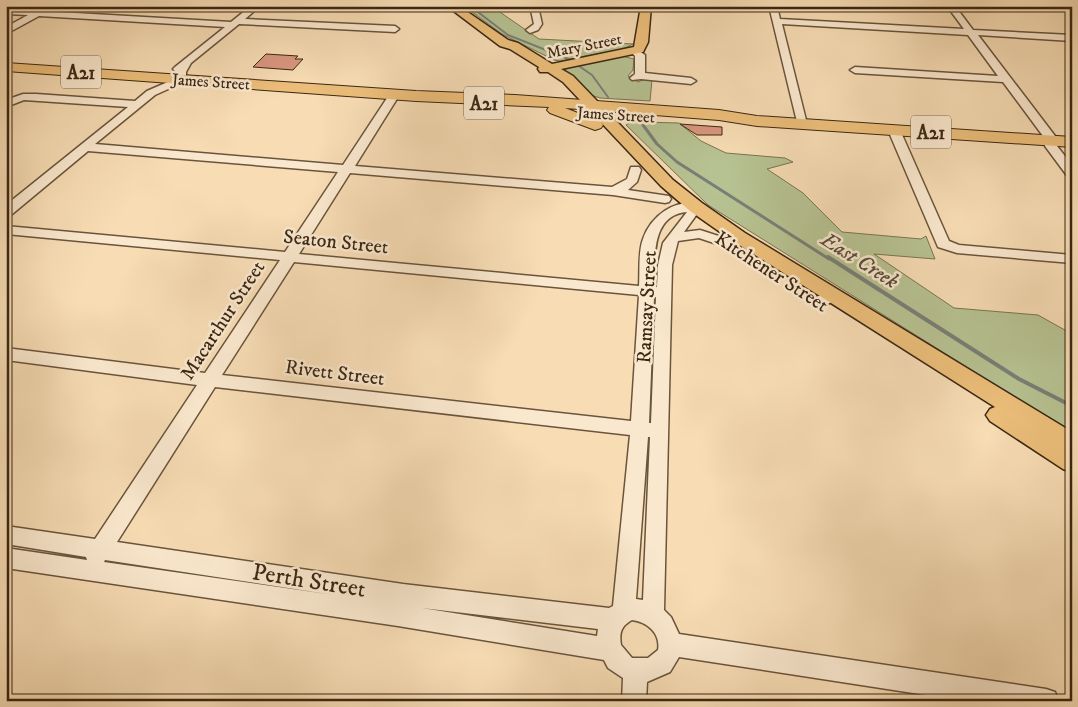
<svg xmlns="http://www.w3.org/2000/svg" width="1078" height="707" font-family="'IM FELL DW Pica',serif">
	<rect width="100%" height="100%" fill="#f7dcb4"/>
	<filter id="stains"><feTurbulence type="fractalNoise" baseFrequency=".004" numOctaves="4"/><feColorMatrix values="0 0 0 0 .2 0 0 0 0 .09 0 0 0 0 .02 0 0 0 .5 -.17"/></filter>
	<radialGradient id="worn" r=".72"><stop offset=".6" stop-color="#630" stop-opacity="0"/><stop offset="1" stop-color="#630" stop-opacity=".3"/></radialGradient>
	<path fill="#b7c292" stroke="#797453" d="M464 6H491L539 39 633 44 623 49 560 61 554 60 502 34Z
		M622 56 634 59 633 70 628 76 638 82 645 79 652 80 650 101 600 98 591 95 565 71 568 67Z
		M640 122 679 123 701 141 726 153 785 158 793 162 767 169 803 193 842 232 921 239 926 236 935 259 874 254 954 308 1038 315 1072 334V433L708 205 626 125 629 123Z"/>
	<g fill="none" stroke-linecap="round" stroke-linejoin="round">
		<path stroke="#797f77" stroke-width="2" d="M470 6 508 35 571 60
			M579 66 592 75 608 97"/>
		<path stroke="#797f77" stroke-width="3" d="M643 125 657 144 677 162 829 259"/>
		<path stroke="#797f77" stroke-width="4" d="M828 257 1019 379 1072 406"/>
	</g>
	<path fill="#d8967f" stroke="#3b2714" d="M266 54 298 56 295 59H303L293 70 253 67Z
		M680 124 722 127V135H697Z"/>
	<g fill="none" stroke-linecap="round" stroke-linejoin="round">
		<g stroke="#6a543c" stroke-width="3">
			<path id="minor" d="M251 6H260L245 19 395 26 399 29 395 32 239 24 191 63 186 72V81L155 95 95 144 343 165 391 92 395 91 400 94 355 166 612 187 627 179 631 167H639L641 170 637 182 628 190 669 196 671 199 669 202 665 203 613 195 350 173 299 254 639 286C640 272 638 252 643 239 651 216 675 198 701 204L702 207 684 232 700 230 734 241 736 244 729 248 699 238 678 241 672 265 664 610 671 617 679 634 1046 689 1055 692 1058 701H965L679 657 670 672 647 682 646 701H622L623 678 608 668 604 660 398 626 6 568V548L87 560 86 557 6 544V526L95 539 197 385 6 360V348L205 373 280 260 6 234V226L285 252 338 172 88 151 11 215 6 216V205L128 107 24 100 6 107V100L23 94H36L135 101 147 91 177 78 176 72 173 69 175 67 225 27 39 16 6 34V27L28 15 6 14V9L231 22ZM687 212 663 243 658 265 657 287H654C655 260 650 215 687 212ZM294 262 639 295 631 421 222 375ZM654 297H656L651 423H649ZM215 387 630 435 613 606 609 608 403 584 117 542ZM648 437H650L643 600 636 599ZM105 560 334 595 104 562ZM422 608 598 629 597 636ZM632 620C647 622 661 633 658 650L648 658H632L621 645C619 633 621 626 632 620Z
				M530 6H538L542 24 538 30 530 33 526 30 534 24Z
				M769 6H777L780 19 964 29 947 6H955L973 30 1072 35V41L978 35 1055 136 1057 146 1072 165V178L1068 177 1045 146 1043 136 1003 82 855 73 850 70 855 67 998 76 968 35 782 24 807 124 806 126H798Z
				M635 48 645 55V73L691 78 696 81 691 84 641 79 632 80 630 78 635 74V56L630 51Z
				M894 127 900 130 949 241 959 245 1072 255V263L957 253 938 247 888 130Z
				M832 289 837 291 839 294C834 302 824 308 815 306L812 302 815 298Z"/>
		</g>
		<g stroke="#3b2714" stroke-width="3">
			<path id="major" d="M447 6H459L508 40 518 43 552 64 634 47 641 6H651L648 42 643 52 561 69 573 76 673 180 702 203 745 233 1072 432V472L1063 469 990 421 986 415 990 409 995 407 733 241 690 211 661 186 563 82 548 72H540L538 69 539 67 510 49 500 46Z"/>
		</g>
		<g stroke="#3b2714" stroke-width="2">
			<path id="highway" d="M6 63 416 91 515 95 719 110 757 116 1072 137V147L757 126 719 120 565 108 601 122 603 125 601 128 595 130 550 113 547 110 549 107 416 101 6 71Z"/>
		</g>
		<use href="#minor" fill="#fae8ce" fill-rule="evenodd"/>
		<use href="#major" fill="#ecbe7a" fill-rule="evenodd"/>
		<use href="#highway" fill="#ecbe7a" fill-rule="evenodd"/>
	</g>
	<g text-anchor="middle" stroke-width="5" stroke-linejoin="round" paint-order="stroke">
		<g font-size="16" fill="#3b2714" stroke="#fae8ce">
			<text transform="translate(584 45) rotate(-11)" y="6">Mary Street</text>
			<text transform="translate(211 81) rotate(4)" y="6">James Street</text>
			<text transform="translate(616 114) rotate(4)" y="6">James Street</text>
		</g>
		<g fill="#fae8ce" stroke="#74614c" stroke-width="1">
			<rect x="61" y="55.5" width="40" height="33" rx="4"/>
			<rect x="464" y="86.5" width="40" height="33" rx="4"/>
			<rect x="911" y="115.5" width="40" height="33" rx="4"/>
		</g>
		<g font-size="19" font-weight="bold" fill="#3b2714">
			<text x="81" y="79">A21</text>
			<text x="484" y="110">A21</text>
			<text x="931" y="139">A21</text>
		</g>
		<g font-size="20" fill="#3b2714" stroke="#fae8ce">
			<text transform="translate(336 241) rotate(6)" y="7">Seaton Street</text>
			<text transform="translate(772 271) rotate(33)" y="7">Kitchener Street</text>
			<text transform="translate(646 307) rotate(-87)" y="7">Ramsay Street</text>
			<text transform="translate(222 320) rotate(-57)" y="7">Macarthur Street</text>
			<text transform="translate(335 372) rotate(7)" y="7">Rivett Street</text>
		</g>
		<g font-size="21" font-style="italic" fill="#554c3d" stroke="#fae8ce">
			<text transform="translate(860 260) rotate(32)" y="7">East Creek</text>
		</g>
		<g font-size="24" fill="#3b2714" stroke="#fae8ce">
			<text transform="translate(309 580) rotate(9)" y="8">Perth Street</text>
		</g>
	</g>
	<rect width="1078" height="707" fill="none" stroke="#f7dcb4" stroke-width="25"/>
	<rect x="8" y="8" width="1063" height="692" fill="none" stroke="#3b2714" stroke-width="2.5"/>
	<rect x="12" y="12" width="1053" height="682" fill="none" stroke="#3b2714"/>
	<rect width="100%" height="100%" filter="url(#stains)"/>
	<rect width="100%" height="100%" fill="url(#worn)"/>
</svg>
